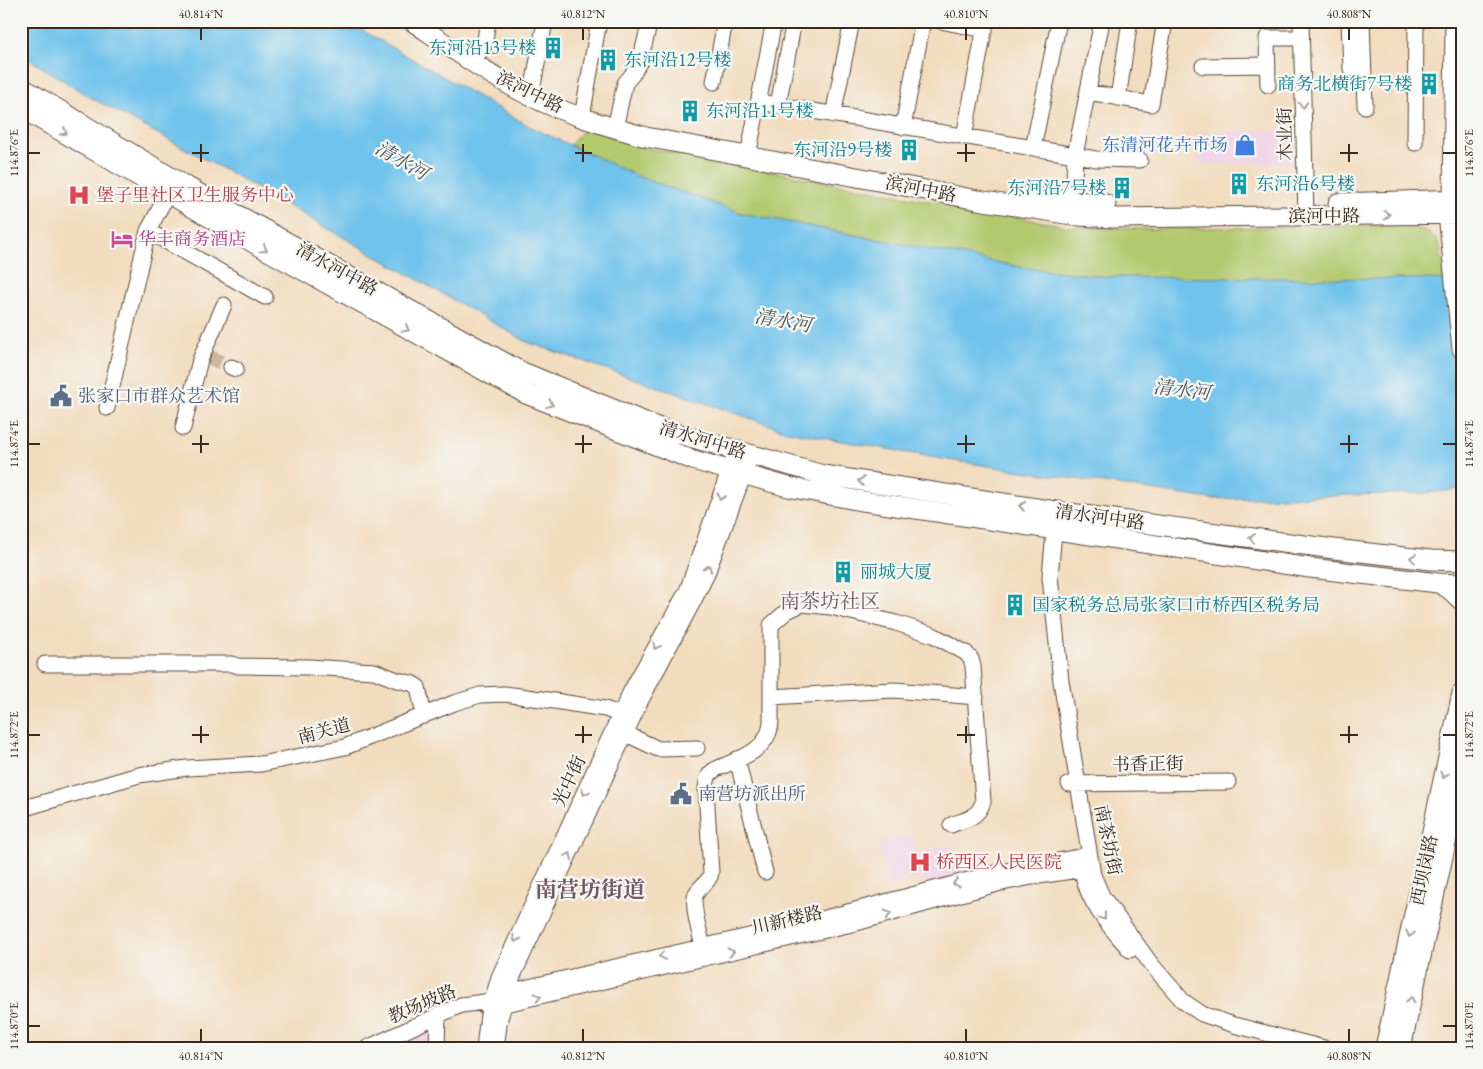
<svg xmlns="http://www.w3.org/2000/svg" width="1483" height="1069" font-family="'EB Garamond','Noto Serif SC',serif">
	<rect width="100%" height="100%" fill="#f6f6f2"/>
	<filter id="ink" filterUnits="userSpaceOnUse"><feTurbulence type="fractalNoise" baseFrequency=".02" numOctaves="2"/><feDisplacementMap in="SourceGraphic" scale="10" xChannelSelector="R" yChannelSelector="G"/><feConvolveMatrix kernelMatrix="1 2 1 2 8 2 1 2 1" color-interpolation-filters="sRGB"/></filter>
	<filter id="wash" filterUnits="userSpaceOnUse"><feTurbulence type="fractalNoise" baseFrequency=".0096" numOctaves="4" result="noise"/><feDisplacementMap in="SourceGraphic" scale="20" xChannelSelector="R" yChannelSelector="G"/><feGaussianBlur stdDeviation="1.12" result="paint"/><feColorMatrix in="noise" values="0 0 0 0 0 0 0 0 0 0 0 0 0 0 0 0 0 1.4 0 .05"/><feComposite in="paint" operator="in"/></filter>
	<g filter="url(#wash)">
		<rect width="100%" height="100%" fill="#f2dcbe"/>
		<path fill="#f0d0e5" d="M1293 130 1294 163 1198 165 1197 132Z
			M913 835 918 853 952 844 960 877 922 886 920 878 889 886 878 844Z
			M431 1027 430 1048H401L400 1041Z"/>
		<path fill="#b2c96d" stroke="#767a46" d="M587 127 641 147 1003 215 1073 227 1149 229 1404 225C1443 233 1441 244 1444 280L1109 277 1025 268 741 213 639 177 570 145Z"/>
		<path fill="#6fc3ec" stroke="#557685" d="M21 21H346L531 127 639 177 741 213 1025 268 1109 277 1420 279 1462 280V489L1425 493 1211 499 942 459 787 431 527 342 234 175 86 95 21 54Z"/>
		<path fill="#f2dcbe" d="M1444 277 1462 278V447Z"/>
	</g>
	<g filter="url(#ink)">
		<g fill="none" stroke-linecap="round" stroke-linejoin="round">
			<path stroke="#cdb89e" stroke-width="15" stroke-dasharray="15 8" stroke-linecap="butt" d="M207 356 231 367"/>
			<g stroke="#564536" stroke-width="17">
				<path id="minor" d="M940 21 985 30
					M1301 21 1306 216
					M1349 21 1351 69
					M1362 21 1365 106
					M472 62 484 46 488 21
					M1203 66 1268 65
					M714 82 725 21
					M1268 85 1267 38H1301
					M1088 92 1151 104 1165 21
					M528 95 533 86 545 21
					M1118 98 1130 21
					M759 102 1075 155 1102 21
					M778 105 794 21
					M833 115 852 21
					M582 117 599 21
					M903 127 923 21
					M615 128 625 83 632 75 640 61 650 21
					M964 137 986 21
					M1415 143 1416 21
					M1033 148 1059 21
					M748 156 774 21
					M1073 211 1075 155 1096 159 1140 160
					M148 231 265 297
					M231 367 236 369
					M107 408 148 231 168 193
					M183 428 200 360 224 305
					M1055 520 1050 577 1061 681 1093 875 1102 896 1151 964 1183 1001 1202 1014 1234 1025 1324 1048
					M45 664H232L238 666 308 667 374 671 397 680 411 683 418 687 424 716
					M771 697 894 690 976 697
					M618 730 658 749 697 748
					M737 759 765 872
					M1069 784 1228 782
					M21 809 139 775 187 768 261 764 345 747 454 703 480 695 505 694 548 700 605 709 630 718
					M1083 875C1089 905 1111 928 1130 950
					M706 958C703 945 689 901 697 892 702 884 709 883 711 873L706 789C707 780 707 774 716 769 739 759 769 751 771 722V625L787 611 802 604 831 607 896 623 933 635 966 653 971 659 973 666 983 802C977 819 966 819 951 825
					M499 994 810 922 995 873 1089 855
					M497 1006 856 923 997 884 1032 877 1091 868
					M367 1048 461 1005 492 1001
					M437 1048 438 1015
					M484 1048 488 1015 499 977 631 691 687 591 736 451
					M496 1048 500 1018 512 978 641 700 694 600 706 576 751 455"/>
			</g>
			<g stroke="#564536" stroke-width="21">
				<path id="major" d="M412 21C450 47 487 74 528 95 565 114 607 126 646 137L978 200 1078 216 1113 218 1462 214
					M1455 21 1453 200 1449 214V224L1462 349
					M21 87 182 184 520 371 662 429 823 475 1062 512 1334 549 1431 560 1462 561
					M21 108 252 242 526 394 693 460 788 487 856 500 1310 568 1438 583 1462 584
					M1029 196 1106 204
					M1338 203 1462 199
					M1439 583 1449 589 1462 601
					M1385 1048 1462 693
					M1401 1048 1462 770"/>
			</g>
			<use href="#minor" stroke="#fff" stroke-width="15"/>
			<use href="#major" stroke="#fff" stroke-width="19"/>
		</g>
		<defs><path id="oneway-chevron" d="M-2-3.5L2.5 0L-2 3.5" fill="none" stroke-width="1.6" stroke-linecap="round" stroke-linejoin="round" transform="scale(1.25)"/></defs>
		<g stroke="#a79f9a">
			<use href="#oneway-chevron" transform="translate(1303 105) rotate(89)"/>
			<use href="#oneway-chevron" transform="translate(64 132) rotate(30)"/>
			<use href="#oneway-chevron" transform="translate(1387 215)"/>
			<use href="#oneway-chevron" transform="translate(264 249) rotate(29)"/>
			<use href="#oneway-chevron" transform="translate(406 329) rotate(29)"/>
			<use href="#oneway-chevron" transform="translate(550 404) rotate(22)"/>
			<use href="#oneway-chevron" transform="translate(861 481) rotate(-171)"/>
			<use href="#oneway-chevron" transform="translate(721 497) rotate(110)"/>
			<use href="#oneway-chevron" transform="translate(1022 506) rotate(-171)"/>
			<use href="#oneway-chevron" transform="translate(1252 538) rotate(-172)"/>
			<use href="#oneway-chevron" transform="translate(1413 558) rotate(-173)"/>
			<use href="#oneway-chevron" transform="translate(708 568) rotate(-69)"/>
			<use href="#oneway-chevron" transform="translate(656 646) rotate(119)"/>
			<use href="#oneway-chevron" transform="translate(1444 775) rotate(102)"/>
			<use href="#oneway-chevron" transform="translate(585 792) rotate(115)"/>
			<use href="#oneway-chevron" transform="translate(569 856) rotate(-65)"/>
			<use href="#oneway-chevron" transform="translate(956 883) rotate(165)"/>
			<use href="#oneway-chevron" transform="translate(888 914) rotate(-15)"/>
			<use href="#oneway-chevron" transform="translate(1103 917) rotate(53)"/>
			<use href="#oneway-chevron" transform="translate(1410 934) rotate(102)"/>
			<use href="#oneway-chevron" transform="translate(516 939) rotate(115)"/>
			<use href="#oneway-chevron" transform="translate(731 952) rotate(-13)"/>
			<use href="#oneway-chevron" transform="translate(662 956) rotate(167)"/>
			<use href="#oneway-chevron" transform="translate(538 997) rotate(-13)"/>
			<use href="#oneway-chevron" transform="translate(1411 1000) rotate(-78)"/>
		</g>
	</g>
	<path fill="none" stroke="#3b2a1e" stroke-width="2" d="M201 28V40M583 28V40M966 28V40M1349 28V40M201 144V162M583 144V162M966 144V162M1349 144V162M28 153H40M192 153H209M575 153H592M957 153H975M1340 153H1358M1443 153H1456M201 435V453M583 435V453M966 435V453M1349 435V453M28 444H40M192 444H209M575 444H592M957 444H975M1340 444H1358M1443 444H1456M201 726V743M583 726V743M966 726V743M1349 726V743M28 735H40M192 735H209M575 735H592M957 735H975M1340 735H1358M1443 735H1456M28 1026H40M1443 1026H1456M201 1029V1042M583 1029V1042M966 1029V1042M1349 1029V1042"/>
	<defs>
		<g id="building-bare" transform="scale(1.725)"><path d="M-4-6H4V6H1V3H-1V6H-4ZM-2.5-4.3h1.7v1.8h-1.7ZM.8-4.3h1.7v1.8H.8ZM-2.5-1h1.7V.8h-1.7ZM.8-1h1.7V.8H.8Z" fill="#0f9aa8" stroke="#f6f6f2" stroke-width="2.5" paint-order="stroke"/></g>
		<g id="shop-bare" transform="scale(1.725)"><path d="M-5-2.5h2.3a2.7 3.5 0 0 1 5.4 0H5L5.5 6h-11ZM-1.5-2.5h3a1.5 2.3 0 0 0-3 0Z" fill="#3f7fe0" stroke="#f6f6f2" stroke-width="2.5" paint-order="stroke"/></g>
		<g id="hospital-bare" transform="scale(1.725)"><path d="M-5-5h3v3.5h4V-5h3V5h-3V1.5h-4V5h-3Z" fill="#e0444e" stroke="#f6f6f2" stroke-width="2.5" paint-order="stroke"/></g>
		<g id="hotel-bare" transform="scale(1.725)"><path d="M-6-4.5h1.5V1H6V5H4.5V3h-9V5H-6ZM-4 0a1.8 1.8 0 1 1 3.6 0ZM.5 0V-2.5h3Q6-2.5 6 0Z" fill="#d1479c" stroke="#f6f6f2" stroke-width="2.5" paint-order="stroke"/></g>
		<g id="civic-bare" transform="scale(1.725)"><path d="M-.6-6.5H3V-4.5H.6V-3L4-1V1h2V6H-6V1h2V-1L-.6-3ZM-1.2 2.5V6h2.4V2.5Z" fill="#5c6f8a" stroke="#f6f6f2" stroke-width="2.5" paint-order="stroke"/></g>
	</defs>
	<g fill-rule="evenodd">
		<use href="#building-bare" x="553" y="48"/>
		<use href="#building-bare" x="608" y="60"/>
		<use href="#building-bare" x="1429" y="84"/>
		<use href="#building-bare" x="690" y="111"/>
		<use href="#shop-bare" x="1245" y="145"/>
		<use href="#building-bare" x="909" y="150"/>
		<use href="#building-bare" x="1239" y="184"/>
		<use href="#building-bare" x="1122" y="188"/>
		<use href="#hospital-bare" x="79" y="195"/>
		<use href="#hotel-bare" x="122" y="239"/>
		<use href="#civic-bare" x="61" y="396"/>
		<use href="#building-bare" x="843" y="572"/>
		<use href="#building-bare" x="1015" y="605"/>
		<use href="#civic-bare" x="681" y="794"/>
		<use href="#hospital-bare" x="920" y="862"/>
	</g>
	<g text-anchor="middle" stroke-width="4.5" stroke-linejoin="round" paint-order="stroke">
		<g font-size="18" fill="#0d838f" stroke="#f6f6f2" text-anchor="start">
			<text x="536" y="54" text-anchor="end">东河沿13号楼</text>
			<text x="624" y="66">东河沿12号楼</text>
			<text x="1412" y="90" text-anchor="end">商务北横街7号楼</text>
			<text x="706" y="117">东河沿11号楼</text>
			<text x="892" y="156" text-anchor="end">东河沿9号楼</text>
			<text x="1256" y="190">东河沿6号楼</text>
			<text x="1106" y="194" text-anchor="end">东河沿7号楼</text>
			<text x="860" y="578">丽城大厦</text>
			<text x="1032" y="611">国家税务总局张家口市桥西区税务局</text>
		</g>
		<g font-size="18" fill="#3b2a1e" stroke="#f6f6f2">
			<text transform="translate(530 92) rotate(26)" y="6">滨河中路</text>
			<text transform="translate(1285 134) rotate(-91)" y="6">木业街</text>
			<text transform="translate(921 189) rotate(11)" y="6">滨河中路</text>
			<text x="1324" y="222">滨河中路</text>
			<text transform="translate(337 269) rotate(29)" y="6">清水河中路</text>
			<text transform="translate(703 440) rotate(17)" y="6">清水河中路</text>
			<text transform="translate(1100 517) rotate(8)" y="6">清水河中路</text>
			<text transform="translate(324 731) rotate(-15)" y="6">南关道</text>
			<text transform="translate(1148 764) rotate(-1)" y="6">书香正街</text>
			<text transform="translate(569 781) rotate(-65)" y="6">光中街</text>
			<text transform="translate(1108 840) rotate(78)" y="6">南茶坊街</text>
			<text transform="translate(1424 870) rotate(-78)" y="6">西坝岗路</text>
			<text transform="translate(787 920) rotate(-13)" y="6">川新楼路</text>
			<text transform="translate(422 1004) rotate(-23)" y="6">教场坡路</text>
		</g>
		<g font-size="18" fill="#366cbe" stroke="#f6f6f2" text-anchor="end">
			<text x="1228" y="151">东清河花卉市场</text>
		</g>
		<g font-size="18" fill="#be3a42" stroke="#f6f6f2" text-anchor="start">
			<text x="96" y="201">堡子里社区卫生服务中心</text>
			<text x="936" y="868">桥西区人民医院</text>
		</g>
		<g font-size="18" fill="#b23c85" stroke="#f6f6f2" text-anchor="start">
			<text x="138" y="245">华丰商务酒店</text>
		</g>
		<g font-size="18" fill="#4e5e75" stroke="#f6f6f2" text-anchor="start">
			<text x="78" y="402">张家口市群众艺术馆</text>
			<text x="698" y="800">南营坊派出所</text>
		</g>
		<g font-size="19" font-style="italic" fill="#4b585c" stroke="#f6f6f2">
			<text transform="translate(402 160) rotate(30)" y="7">清水河</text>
			<text transform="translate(783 320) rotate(10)" y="7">清水河</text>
			<text transform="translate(1182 389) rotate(7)" y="7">清水河</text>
		</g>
		<g font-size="20" fill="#735967" stroke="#f6f6f2">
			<text x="830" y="608">南茶坊社区</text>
		</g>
		<g font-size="22" font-weight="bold" fill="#735967" stroke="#f6f6f2">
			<text x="590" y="897">南营坊街道</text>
		</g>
	</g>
	<rect width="1483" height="1069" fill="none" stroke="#f6f6f2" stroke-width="55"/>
	<rect x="28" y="28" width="1428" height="1014" fill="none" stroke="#3b2a1e" stroke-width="2"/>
	<g font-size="12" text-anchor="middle" fill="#3b2a1e">
		<text x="201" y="18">40.814°N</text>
		<text x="583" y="18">40.812°N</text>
		<text x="966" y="18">40.810°N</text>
		<text x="1349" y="18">40.808°N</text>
		<text transform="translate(1469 153) rotate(-90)" y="4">114.876°E</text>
		<text transform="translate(14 153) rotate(-90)" y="4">114.876°E</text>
		<text transform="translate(1469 444) rotate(-90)" y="4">114.874°E</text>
		<text transform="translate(14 444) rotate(-90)" y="4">114.874°E</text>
		<text transform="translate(1469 735) rotate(-90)" y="4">114.872°E</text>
		<text transform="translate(14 735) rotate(-90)" y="4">114.872°E</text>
		<text transform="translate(1469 1026) rotate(-90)" y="4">114.870°E</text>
		<text transform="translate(14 1026) rotate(-90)" y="4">114.870°E</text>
		<text x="201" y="1060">40.814°N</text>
		<text x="583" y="1060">40.812°N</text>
		<text x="966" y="1060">40.810°N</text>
		<text x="1349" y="1060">40.808°N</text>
	</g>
</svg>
